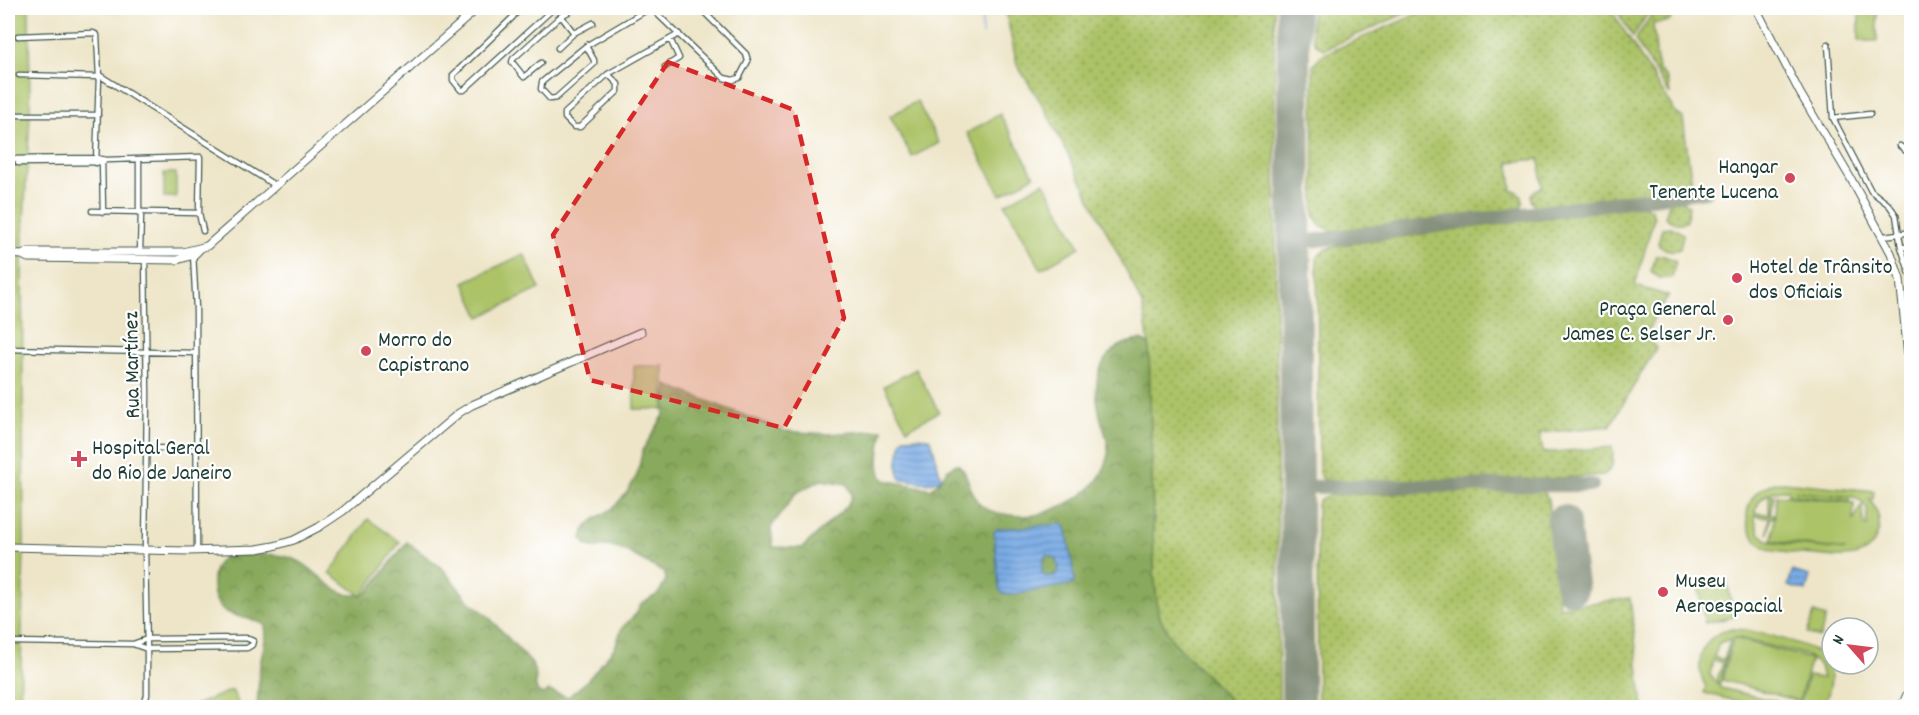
<svg xmlns="http://www.w3.org/2000/svg" width="1919" height="715" font-family="Dekko,sans-serif">
	<defs>
		<pattern id="grass-dots" width="8" height="8" patternUnits="userSpaceOnUse" patternTransform="scale(1.5)"><rect width="8" height="8" fill="#acc368"/><path d="M2 2h.1M6 6h.1" fill="none" stroke="#8ba056" stroke-width="1.8" stroke-linecap="round"/></pattern>
		<pattern id="forest-crowns" width="20" height="18" patternUnits="userSpaceOnUse" patternTransform="scale(1.5)"><rect width="20" height="18" fill="#89a95c"/><path d="M2 6a3 3 0 1 1 6 0M12 15a3 3 0 1 1 6 0" fill="none" stroke="#6f8b4d"/></pattern>
		<pattern id="water-rules" width="6" height="5" patternUnits="userSpaceOnUse" patternTransform="scale(1.5)"><rect width="6" height="5" fill="#7aabe5"/><path d="M0 2.5h6" fill="none" stroke="#638cba"/></pattern>
	</defs>
	<rect width="100%" height="100%" fill="#fff"/>
	<filter id="ink" filterUnits="userSpaceOnUse"><feTurbulence type="fractalNoise" baseFrequency=".0167" numOctaves="2"/><feDisplacementMap in="SourceGraphic" scale="12" xChannelSelector="R" yChannelSelector="G"/><feConvolveMatrix kernelMatrix="1 2 1 2 8 2 1 2 1" color-interpolation-filters="sRGB"/></filter>
	<filter id="wash" filterUnits="userSpaceOnUse"><feTurbulence type="fractalNoise" baseFrequency=".008" numOctaves="4" result="noise"/><feDisplacementMap in="SourceGraphic" scale="24" xChannelSelector="R" yChannelSelector="G"/><feGaussianBlur stdDeviation="1.35" result="paint"/><feColorMatrix in="noise" values="0 0 0 0 0 0 0 0 0 0 0 0 0 0 0 0 0 1.4 0 .05"/><feComposite in="paint" operator="in"/></filter>
	<g filter="url(#wash)">
		<rect width="100%" height="100%" fill="#eee5c8"/>
		<path fill="url(#grass-dots)" stroke="#66804e" stroke-width="1.5" d="M1005 8H1274L1279 707H1237L1172 640 1158 614 1154 571 1149 344 1143 307 1128 274 1044 107 1017 65Z
			M1312 8H1417L1325 49C1307 45 1312 23 1312 8Z
			M1431 8H1610L1675 112 1683 118 1692 185 1662 192 1536 207 1531 201V195L1536 190 1542 187 1539 159 1509 162 1512 191H1516L1522 196 1523 203 1519 209 1333 231 1320 225 1314 215 1313 66 1322 55Z
			M1615 8H1651L1633 37Z
			M1656 8H1673L1670 21 1653 24 1658 70C1668 76 1668 83 1670 95L1635 40Z
			M1674 200 1683 201 1689 206 1686 222C1677 224 1672 223 1665 217L1669 204Z
			M1643 205 1652 210 1654 218 1635 286 1669 296 1653 319 1646 337 1656 348 1610 426 1540 433 1543 453 1612 447C1613 459 1615 468 1603 475L1546 479 1330 482 1322 478 1319 473 1317 258 1324 250 1339 245Z
			M1671 227 1683 234 1680 249C1671 252 1665 250 1658 244L1662 228Z
			M1662 255 1676 261 1672 277C1662 280 1657 278 1651 271L1656 256Z
			M1541 489 1548 498 1559 607 1630 598 1643 707H1318L1317 505 1320 499 1330 495Z"/>
		<path fill="url(#forest-crowns)" stroke="#547348" stroke-width="1.5" fill-rule="evenodd" d="M1140 340 1149 344 1154 571 1158 614 1172 640 1237 707H257L260 665 266 635 265 625C243 613 215 621 213 587 212 574 214 566 224 557 243 554 276 552 294 559 319 568 336 605 367 593L407 542 443 569 468 600 487 615 532 664 536 676 535 683 537 691 543 694 549 691 568 697 587 681 615 647 622 628 636 614 641 604 658 594 666 580 665 573 626 551 608 546 596 548 586 545 582 539 584 531 589 524 598 517 612 509 628 491 637 475 643 449 664 415 667 385 784 431 827 434 883 430C881 444 875 468 884 480L931 489C942 482 944 468 957 464 971 473 968 496 982 506 995 516 1029 518 1044 513 1071 503 1095 493 1106 464 1113 447 1102 428 1099 411 1091 377 1102 344 1140 340ZM821 480 847 484 852 495 847 506 802 548 773 547 771 527 796 493Z"/>
		<path fill="#acc368" stroke="#66804e" stroke-width="1.5" fill-rule="evenodd" d="M8 8H29L30 115 22 255 24 548 20 708 8 707Z
			M1859 8H1877V41H1859Z
			M917 101 939 143 912 157 890 116Z
			M1000 114 1034 176 1001 195 967 133Z
			M164 173H176V197H164Z
			M1044 182 1080 247 1041 269 1005 204Z
			M524 254 540 289 480 317 464 282Z
			M634 366H664V409H634Z
			M916 369 939 412 907 429 884 386Z
			M1784 482 1874 491 1873 499H1869C1877 509 1882 520 1878 533 1869 563 1839 558 1815 555 1801 554 1787 553 1773 551 1733 537 1741 483 1784 482ZM1788 490V494L1794 495 1849 501V497L1795 491 1854 497 1862 502 1867 508V526L1864 525 1862 505 1853 521 1854 503 1777 495 1772 541 1846 550 1774 543 1766 539 1759 533 1754 516 1769 517 1768 534 1770 518H1773L1774 514H1770L1774 495 1769 494V514L1755 513C1758 496 1772 489 1788 490Z
			M368 519 400 542 362 596 330 573Z
			M1727 581 1734 617 1705 623 1698 586Z
			M1814 613 1826 617 1820 637 1807 634Z
			M1733 629C1748 629 1802 642 1815 651 1836 664 1835 691 1819 707H1759L1704 693 1706 687C1692 662 1703 633 1733 629ZM1735 637 1806 655 1820 666 1823 678 1808 676 1799 707 1721 688 1710 675 1713 660 1723 663 1716 682 1720 683 1730 641 1724 660 1714 657 1719 643 1733 638 1722 680 1799 701 1811 659 1734 638Z
			M232 690 240 707H191Z"/>
		<path fill="url(#water-rules)" stroke="#4c748c" stroke-width="1.5" fill-rule="evenodd" d="M916 437 929 438 932 442 941 478C933 487 913 480 901 479 894 467 900 453 902 441L904 438Z
			M1062 524 1066 527 1075 580 1073 584 1011 595 1002 593 999 589 994 532 997 529ZM1047 555 1055 558 1059 569 1055 576H1045L1042 573 1043 560Z
			M1792 571 1810 576 1806 591 1788 586Z"/>
		<g fill="none" stroke-linecap="round" stroke-linejoin="round">
			<path stroke="#7aabe5" stroke-width="1.5" d="M982 35V8"/>
			<path stroke="#86917e" stroke-width="14" d="M1294 243 1706 191
				M1296 487 1592 485"/>
			<path stroke="#86917e" stroke-width="33" d="M1293 8 1298 708
				M1563 521 1572 588"/>
		</g>
	</g>
	<g filter="url(#ink)">
		<g fill="none" stroke-linecap="round" stroke-linejoin="round">
			<g stroke="#3e564a" stroke-width="7">
				<path id="street" d="M509 8 514 14 513 17 453 75V80L461 90H464L554 8
					M651 8 724 78 733 80 739 78 748 61 746 54 700 8
					M514 15 523 8
					M561 16 574 33
					M18 36 93 33 97 35 99 77 96 163
					M1828 44 1833 118 1871 191 1889 205 1896 215 1901 247 1912 280
					M586 46 594 60V64L556 98 550 99 541 89 542 82 586 46 650 8
					M558 48 574 33 593 23
					M541 63 524 77 512 62 513 59 561 16 576 8
					M665 67 679 58 670 39
					M608 74 618 84V91L580 127H574L565 118V113L608 74 679 34
					M19 75 99 77
					M99 75 276 186
					M18 115H98
					M1833 118 1870 114
					M1900 146 1912 156
					M8 159 96 158 106 160
					M139 159V213
					M102 160 103 212
					M18 163 102 162 106 160 200 157 199 213 203 231
					M92 211 199 213
					M1884 236 1912 232
					M1901 247H1912
					M140 252 141 213
					M193 253 196 309 197 550
					M8 349 196 353
					M147 448 197 449
					M8 638 14 642 133 644 147 649 247 648 252 645 253 641 246 638 147 639 133 644
					M143 708 147 695V649L145 551 147 394 145 258"/>
			</g>
			<g stroke="#3e564a" stroke-width="9">
				<path id="secondary" d="M1756 8 1800 93 1851 179 1891 253 1900 279 1912 394
					M8 254 22 255 28 258 177 260 194 255 201 248
					M22 255 28 252H183L207 246 478 8
					M8 547 188 551 257 549 274 546 294 540 319 527 343 511 459 413 472 405 641 332
					M1901 708 1912 683"/>
			</g>
			<use href="#street" stroke="#fff" stroke-width="4.5"/>
			<use href="#secondary" stroke="#fff" stroke-width="7"/>
		</g>
	</g>
	<path fill="#d62828" fill-opacity="0.2" stroke="#d62828" stroke-width="4.5" stroke-dasharray="12 8" stroke-linejoin="round" d="M668 62 794 110 844 318 784 428 590 380 553 235Z"/>
	<g fill="#d1495b" stroke="#fff" stroke-width="2">
		<circle cx="1790" cy="178" r="6"/>
		<circle cx="1737" cy="278" r="6"/>
		<circle cx="1728" cy="320" r="6"/>
		<circle cx="366" cy="351" r="6"/>
		<path d="M76 450h6v6h6v6h-6v6h-6v-6h-6v-6h6z"/>
		<circle cx="1663" cy="592" r="6"/>
	</g>
	<g text-anchor="middle" stroke-width="4.5" stroke-linejoin="round" paint-order="stroke">
		<g font-size="22" fill="#1f3d34" stroke="#fff" text-anchor="start">
			<text x="1778" y="173" text-anchor="end">Hangar<tspan x="1778" dy="25">Tenente Lucena</tspan></text>
			<text x="1749" y="273">Hotel de Trânsito<tspan x="1749" dy="25">dos Oficiais</tspan></text>
			<text x="1716" y="315" text-anchor="end">Praça General<tspan x="1716" dy="25">James C. Selser Jr.</tspan></text>
			<text x="378" y="346">Morro do<tspan x="378" dy="25">Capistrano</tspan></text>
			<text x="92" y="454">Hospital Geral<tspan x="92" dy="25">do Rio de Janeiro</tspan></text>
			<text x="1675" y="587">Museu<tspan x="1675" dy="25">Aeroespacial</tspan></text>
		</g>
		<g font-size="22" fill="#1f3d34" stroke="#fff">
			<text transform="translate(130 365) rotate(-91)" y="8">Rua Martínez</text>
		</g>
	</g>
	<rect width="1919" height="715" fill="none" stroke="#fff" stroke-width="30"/>
	<g transform="translate(1850 646) rotate(298)"><circle r="28" fill="#ffffff" stroke="#a5b1ae" stroke-width="1.5"/>
	<path d="M0-4.5L10 22L0 15L-10 22Z" fill="#d1495b"/>
	<text y="-9" font-size="16" font-weight="bold" text-anchor="middle" fill="#1f3d34">N</text>
	</g>
</svg>
